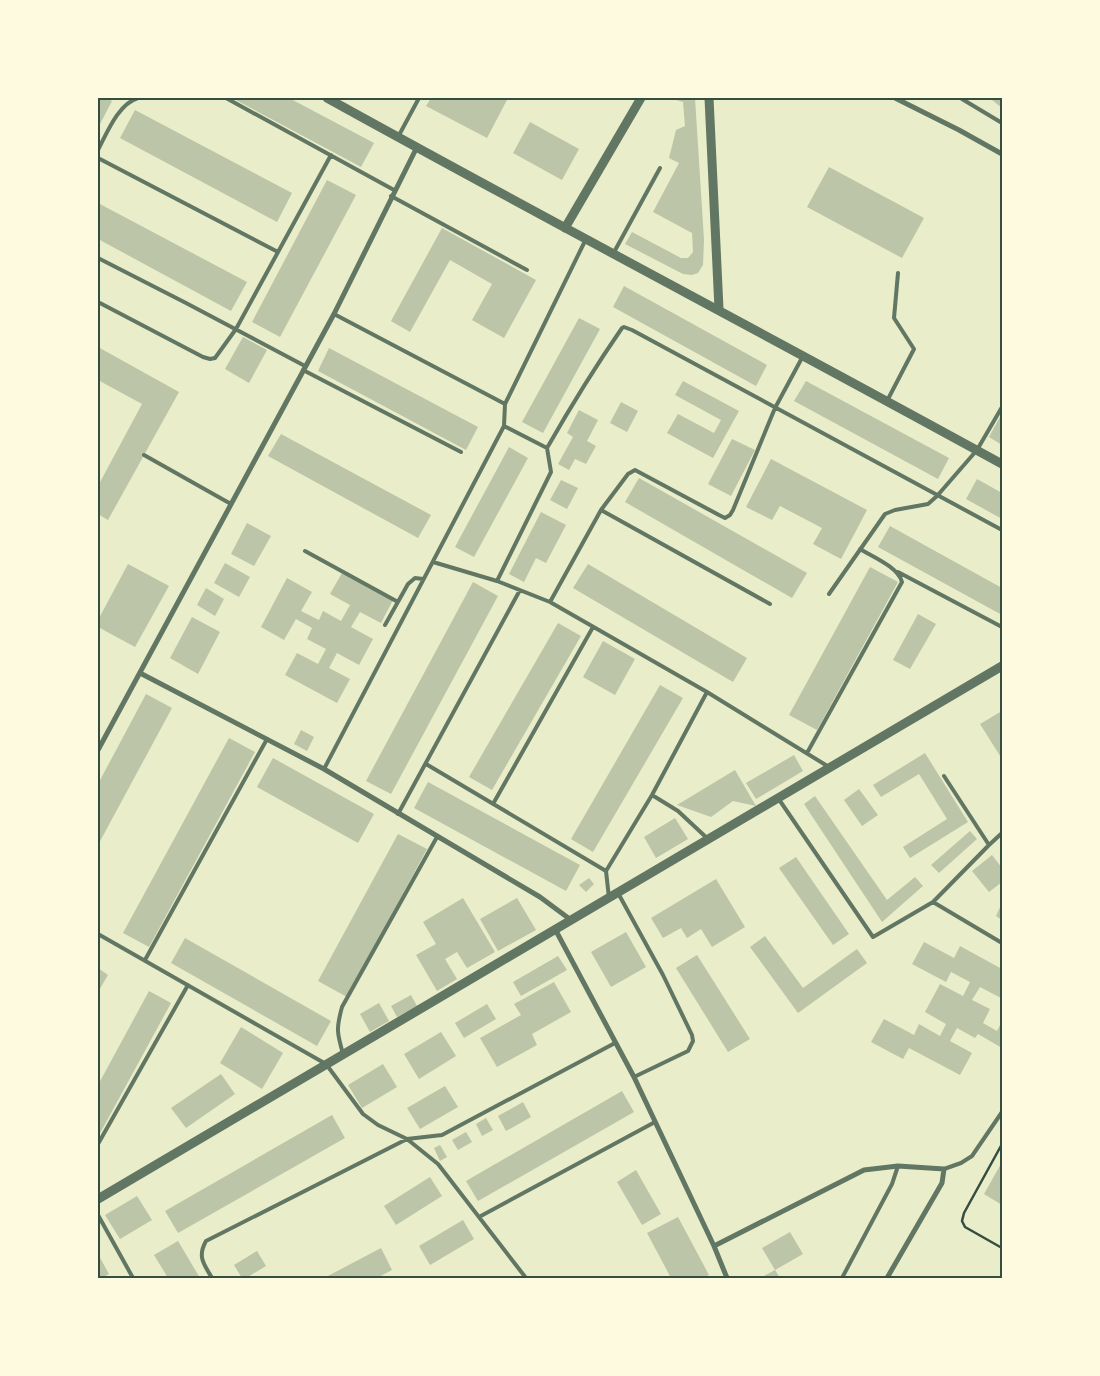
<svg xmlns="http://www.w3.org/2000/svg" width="1100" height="1376" font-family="'Archivo Narrow',sans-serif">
	<rect width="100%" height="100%" fill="#e9edc9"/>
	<path fill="#bcc5a7" d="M98 98H106L112 101 98 128Z
		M232 98H289L374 143 361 167Z
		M431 98H508L487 138 426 106Z
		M669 98H695L704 240 703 265 698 273 692 275 683 274 625 244 632 232 681 258H688L693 252 692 233 653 212 679 163 669 158 676 130 685 126 683 102Z
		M994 98H1002V108L992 100Z
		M135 110 292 193 277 222 120 138Z
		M530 122 579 149 562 180 513 153Z
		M829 167 924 218 902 258 807 207Z
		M327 180 356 195 280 337 252 322Z
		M98 203 247 282 231 311 98 239Z
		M442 228 536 280 504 338 472 320 492 284 450 260 410 332 391 321Z
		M624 286 767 365 756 386 613 307Z
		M579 318 600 329 543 433 522 422Z
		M243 337 267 350 249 383 225 369Z
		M98 347 179 392 108 520 98 514V483L99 484 142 404 98 380Z
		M329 348 478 427 466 450 318 371Z
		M683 381 739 411 713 458 667 433 678 414 714 433 721 420 675 395Z
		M806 381 949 458 938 479 794 401Z
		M621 402 638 411 627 432 610 423Z
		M579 410 598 420 587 441 596 446 586 464 575 459 569 470 558 464 573 437 567 433Z
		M1002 413V445L989 437Z
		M281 434 431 515 418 538 268 456Z
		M732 439 755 450 731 496 708 484Z
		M509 447 528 458 474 557 455 547Z
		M771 459 867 510 841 559 813 544 822 528 780 506 772 520 746 507Z
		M639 478 807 573 792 598 625 502Z
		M977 479 1002 493V519L966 499Z
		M561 480 578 488 567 509 550 500Z
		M541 512 566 525 546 563 536 558 524 582 509 574Z
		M247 523 271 536 254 566 231 554Z
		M890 526 1002 588V615L878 547Z
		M225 563 250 577 239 597 214 583Z
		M128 564 169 586 135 647 98 627V620Z
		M588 564 747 658 733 682 573 588Z
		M870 567 898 582 817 730 789 715Z
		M342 573 393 600 381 623 360 612 351 627 373 639 359 665 337 653 329 668 350 679 337 703 285 675 297 653 318 664 326 649 307 639 312 628 296 619 284 640 261 627 287 578 312 592 301 611 319 620 323 611 341 621 350 605 330 594Z
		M473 582 498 596 391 794 366 781Z
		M206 588 224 599 215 616 197 605Z
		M918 614 936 624 910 669 893 660Z
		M192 617 220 632 198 674 170 658Z
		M558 623 581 636 492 790 469 777Z
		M603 641 635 659 615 695 583 677Z
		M660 685 683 698 593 852 571 839Z
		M146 694 172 708 98 845V784Z
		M1002 711V759L980 724Z
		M301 730 314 737 307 751 294 744Z
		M229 738 255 752 149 947 123 933Z
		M925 753 968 822 910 858 903 847 947 819 919 774 881 797 873 785Z
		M794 755 803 771 756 799 746 783Z
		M273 758 374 814 358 843 257 787Z
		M735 770 756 806 733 801 711 817 677 805Z
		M428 782 580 865 566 891 414 808Z
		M859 789 878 815 862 826 844 800Z
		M815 796 887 900 915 877 923 886 882 922 804 804Z
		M675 818 688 839 656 858 644 837Z
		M970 831 977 839 939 873 931 865Z
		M398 834 427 849 347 997 318 981Z
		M992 855 1002 868V882L989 892 972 871Z
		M796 857 849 934 833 945 779 868Z
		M589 878 594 884 586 892 579 885Z
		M716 879 745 927 712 947 701 929 687 938 681 928 663 938 651 918Z
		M463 898 495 952 467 968 457 952 445 959 457 979 437 991 416 955 436 944 423 922Z
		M517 898 536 930 498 951 480 919Z
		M1002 903V920L996 916Z
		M626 932 646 967 611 987 591 952Z
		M765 936 803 988 857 949 867 963 798 1013 750 947Z
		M185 938 331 1021 317 1046 171 963Z
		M924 942 954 958 960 946 1002 969V996L1001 998 980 987 972 1000 990 1009 983 1023 997 1031 1002 1021V1048L978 1034 975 1038 957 1028 950 1041 972 1053 960 1075 909 1048 903 1059 871 1042 884 1019 914 1035 919 1024 940 1036 946 1024 925 1012 940 984 963 996 970 982 951 972 946 982 912 964Z
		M697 955 750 1039 728 1052 676 968Z
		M558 956 567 970 521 996 513 982Z
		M98 968 108 975 98 992Z
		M554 982 571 1012 532 1034 537 1045 497 1067 480 1038 521 1015 514 1004Z
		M149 991 171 1003 98 1137V1085Z
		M411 995 417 1006 397 1017 391 1006Z
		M379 1003 389 1021 370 1032 360 1014Z
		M487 1004 496 1019 464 1038 455 1023Z
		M241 1027 283 1053 262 1089 220 1063Z
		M441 1032 456 1056 419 1079 404 1054Z
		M383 1064 397 1087 362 1108 348 1085Z
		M221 1074 235 1094 186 1128 171 1108Z
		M445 1086 458 1107 420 1129 407 1108Z
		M622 1091 634 1112 478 1201 466 1181Z
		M523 1102 531 1117 506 1131 498 1116Z
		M332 1115 345 1138 178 1233 165 1211Z
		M486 1118 493 1130 482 1136 476 1124Z
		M466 1132 472 1142 458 1150 452 1140Z
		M440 1145 447 1157 440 1161 434 1148Z
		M1002 1162V1205L984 1194Z
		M636 1170 661 1214 642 1225 617 1182Z
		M430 1177 442 1196 396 1225 384 1206Z
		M137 1196 152 1220 120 1239 105 1215Z
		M678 1217 709 1275 702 1278H671L647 1233Z
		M463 1220 474 1239 430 1265 419 1246Z
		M790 1232 803 1254 775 1270 762 1248Z
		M178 1241 200 1278H168L154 1255Z
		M381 1248 392 1270 377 1278H324Z
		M257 1251 266 1266 246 1278H242L234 1265Z
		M98 1254 109 1274 102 1278H98Z
		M775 1270 780 1278H760Z"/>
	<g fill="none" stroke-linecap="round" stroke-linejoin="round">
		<path stroke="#344e41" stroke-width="2.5" d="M1002 1144 964 1213 962 1221 965 1227 1002 1248"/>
		<path stroke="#617663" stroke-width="4" d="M226 98 394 190
			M962 98V99L1002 123
			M398 137 419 98
			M98 150C107 133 118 104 138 98
			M98 158 278 252
			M391 196 527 270
			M613 254 660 168
			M98 258 186 303 305 366
			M98 302 203 357 210 359 215 358 236 329 331 155
			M334 314 505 404
			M303 370 461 452
			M887 401 914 349 894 318 898 273
			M547 448C571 406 595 367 622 328L624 327 632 330 1002 530
			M144 455 231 504
			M601 510 628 474 635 470 719 515 725 518 730 515 733 510 775 408 803 356
			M305 551 398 602
			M433 562 497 581 550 602 707 692 652 795 606 871 609 898
			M898 572 1002 627
			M497 581 551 472 547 448 504 426
			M829 594 885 514 895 510 928 504 937 496 977 450 1002 407
			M550 602 601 510 770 604
			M385 625 408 584 415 578 423 579
			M707 692 829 767
			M807 753 902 582C898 567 873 557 860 549
			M426 764 606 871
			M324 769 504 426 505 404 586 239
			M944 776 989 845
			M652 795 678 811 708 839
			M778 798 873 937 933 902 989 845 1002 833
			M493 804 593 627
			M398 814 520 590
			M618 893 663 975 692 1035 693 1041 688 1051 634 1077
			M933 902 1002 943
			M98 934 326 1064 363 1114 378 1125 407 1139 438 1164 526 1278
			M145 960 267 739
			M343 1054C337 1033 336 1029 342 1007L437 837
			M98 1144 188 985
			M944 1169 961 1163 972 1156 1002 1112
			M98 1215 133 1278
			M479 1217 655 1122
			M212 1278C204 1264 197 1257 206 1241L407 1139 442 1135 615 1043
			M842 1278 892 1184 898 1166"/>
		<path stroke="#617663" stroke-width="5" d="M895 98 959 130 1002 154
			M140 673 324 769 540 897 571 920
			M98 750 334 314 417 147
			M555 929 634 1077 714 1246 727 1278
			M714 1246 864 1170 898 1166 944 1169 942 1183 887 1278"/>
		<path stroke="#617663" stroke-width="9" d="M327 98C551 222 778 341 1002 464
			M709 98 719 309
			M565 228 641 98
			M98 1199 1002 666"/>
	</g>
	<rect width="1100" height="1376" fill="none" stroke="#fefae0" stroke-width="198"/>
	<rect x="99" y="99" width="902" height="1178" fill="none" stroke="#344e41" stroke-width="2"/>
</svg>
